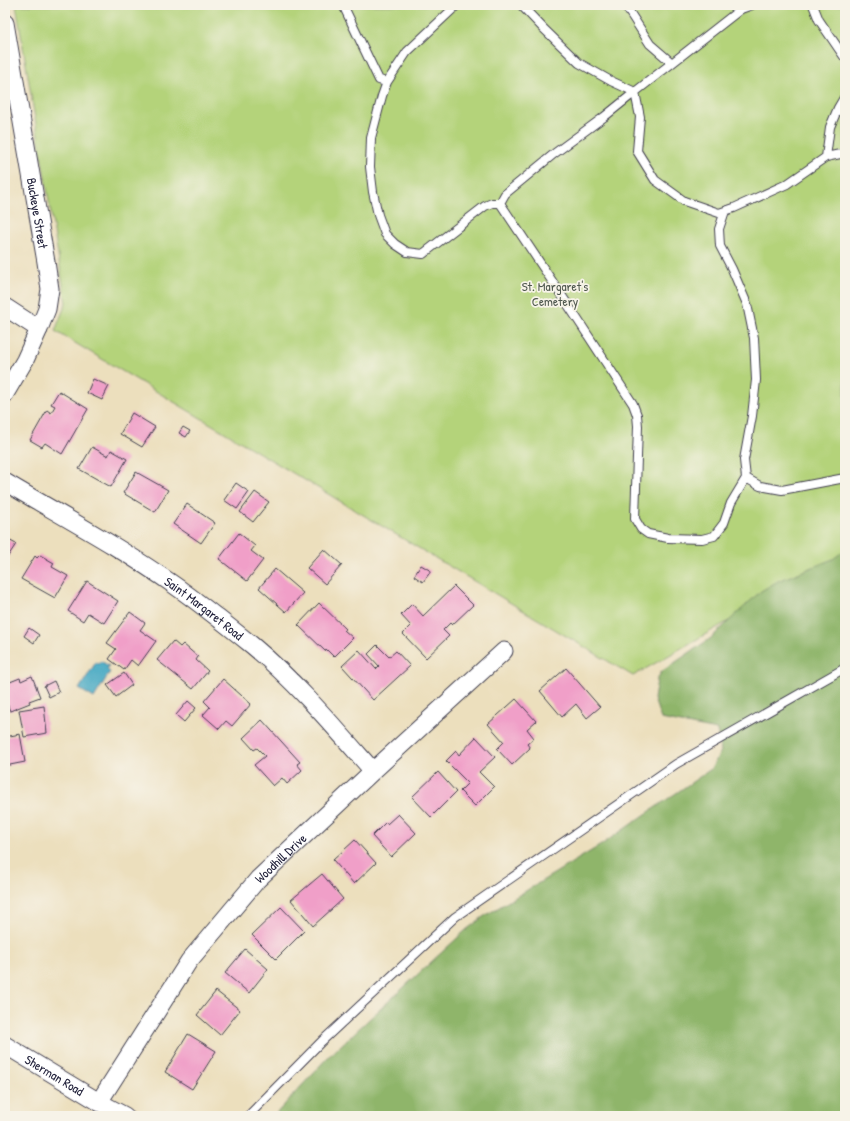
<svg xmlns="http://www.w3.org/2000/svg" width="850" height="1121" font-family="'Patrick Hand',sans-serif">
	<rect width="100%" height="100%" fill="#f7f3e8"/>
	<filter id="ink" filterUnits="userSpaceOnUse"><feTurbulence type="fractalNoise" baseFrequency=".025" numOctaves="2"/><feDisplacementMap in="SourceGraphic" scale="8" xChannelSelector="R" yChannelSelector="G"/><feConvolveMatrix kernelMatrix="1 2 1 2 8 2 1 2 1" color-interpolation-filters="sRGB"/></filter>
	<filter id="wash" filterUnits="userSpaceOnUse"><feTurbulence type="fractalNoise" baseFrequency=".012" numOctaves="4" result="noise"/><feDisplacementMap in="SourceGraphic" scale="16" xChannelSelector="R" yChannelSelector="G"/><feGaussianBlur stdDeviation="0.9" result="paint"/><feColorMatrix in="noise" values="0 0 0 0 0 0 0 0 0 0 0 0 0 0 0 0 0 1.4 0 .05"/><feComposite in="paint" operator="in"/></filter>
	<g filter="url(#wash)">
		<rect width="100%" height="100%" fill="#ecdfbd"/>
		<path fill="#b4d37a" stroke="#6b7a5a" d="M16 5H845V554L633 676 55 331 66 303Z"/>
		<path fill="#8fb56a" stroke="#586c52" d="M845 550V1116H274L327 1058 466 930 483 917 601 845 711 769 721 751 717 730 661 719 654 699 657 680 661 672 711 638 761 591 778 581 833 559Z"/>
		<path fill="#42a7c2" stroke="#32647e" d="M101 661 109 666 107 669 110 672 94 698 79 689 96 662 99 664Z"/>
		<g id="blocks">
			<path fill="#f09fc8" d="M93 379 109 386 102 400 87 393Z
				M59 391 88 409 62 454 45 443 42 447 30 440 47 410 51 413 55 406 51 404Z
				M132 413 155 427 142 447 120 434Z
				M183 427 190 431 186 437 179 433Z
				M92 447 108 456 111 450 127 459 111 487 79 469Z
				M136 472 168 490 155 512 123 493Z
				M236 483 249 492 237 509 224 500Z
				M255 492 269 502 253 522 240 512Z
				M187 504 215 523 201 543 173 524Z
				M239 533 255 546 251 551 263 560 247 581 219 559Z
				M5 538 16 544 5 561Z
				M324 549 342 565 325 584 307 568Z
				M40 555 54 563 52 567 68 576 55 598 21 579 35 556 37 558Z
				M421 565 431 571 423 582 414 576Z
				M275 569 303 593 286 612 259 588Z
				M87 581 118 601 104 623 88 613 83 621 68 611Z
				M454 586 473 605 452 625 450 623 443 630 449 636 426 658 403 634 411 626 401 615 412 604 423 616Z
				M319 603 346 629 344 630 353 638 334 657 326 649 325 651 298 625Z
				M130 612 145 623 140 630 156 641 138 666 131 660 124 670 109 659 116 649 107 643Z
				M29 628 39 635 34 643 24 636Z
				M173 641 180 647 183 644 198 657 196 660 208 671 193 689 157 660Z
				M377 645 389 657 396 651 410 666 373 700 342 666 359 650 376 669 379 666 368 654Z
				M566 668 600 707 587 718 576 704 562 717 540 691Z
				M124 673 132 685 116 697 107 685Z
				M32 676 40 697 29 701 30 703 10 711 5 699V684L20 678 21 681Z
				M223 679 251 704 232 726 226 721 219 729 203 715 210 707 204 701Z
				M54 681 59 692 49 697 44 686Z
				M516 699 536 721 527 729 534 738 527 744 530 748 512 765 497 749 504 742 488 724Z
				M188 701 196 708 184 722 176 715Z
				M44 706 47 733 24 737 19 710Z
				M262 720 300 762 297 764 302 770 287 784 282 778 273 786 254 765 265 756 257 748 254 750 243 738Z
				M20 734 25 762 5 766V737Z
				M476 737 495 757 479 772 494 787 475 806 460 791 468 783 446 761 456 751 459 755Z
				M438 772 456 792 431 817 412 797Z
				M398 814 416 833 391 857 372 836 386 822 387 824Z
				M355 840 376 863 354 884 333 860Z
				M322 874 343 899 313 926 291 900Z
				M281 907 304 931 276 959 252 935Z
				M245 949 268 969 249 993 225 973Z
				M216 991 240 1010 220 1035 197 1015Z
				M188 1034 216 1051 192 1089 165 1072Z"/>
		</g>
	</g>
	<g filter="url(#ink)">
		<use href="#blocks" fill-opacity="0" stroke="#403e4e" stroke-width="1"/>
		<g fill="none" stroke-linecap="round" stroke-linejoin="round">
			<g stroke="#403e4e" stroke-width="10">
				<path id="lane" d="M343 5 379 80 387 82
					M457 5 407 52 387 82 382 96 371 138 370 167 373 192 378 215 385 234 395 244 407 252 423 254 485 206 492 203H500L574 314 633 404 637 415 638 426 635 519 641 529 648 534 668 538 702 539 714 536 724 523 731 503 746 478 760 486 782 490 845 478
					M521 5 543 28 579 63 611 81 635 92 741 9 752 5
					M625 5 650 44 672 63
					M813 5 819 20 845 58
					M826 157 845 153
					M500 203 505 194 555 153 604 117 635 92 640 117 637 151 655 180 684 201 719 213 734 208 787 184 826 157 830 127 838 108 845 96
					M725 211 719 229 720 246 732 269 747 304 754 338 756 380 752 416 744 460 746 478
					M248 1116 322 1041 455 917 676 764 845 668"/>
			</g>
			<g stroke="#403e4e" stroke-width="19">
				<g id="street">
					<path id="s1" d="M5 23 46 262 50 289 47 309 39 329 25 360 5 394"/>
					<path d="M5 307 39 329"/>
					<path id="s2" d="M5 482C62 516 120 547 174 585 201 604 227 625 253 646 297 683 335 728 373 771"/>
					<path id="s3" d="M5 1045 99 1102 125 1116"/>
					<path id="s4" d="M99 1102 189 961 258 879 373 771 504 651"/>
				</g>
			</g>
			<use href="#lane" stroke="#fff" stroke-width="8"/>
			<use href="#street" stroke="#fff" stroke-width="17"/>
		</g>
	</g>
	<g text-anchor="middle" stroke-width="3.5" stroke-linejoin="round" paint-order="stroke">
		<g font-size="13" fill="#22223b" stroke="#f7f3e8">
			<text dy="5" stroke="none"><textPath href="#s1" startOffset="193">Buckeye Street</textPath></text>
			<text dy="5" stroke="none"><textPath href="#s2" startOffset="236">Saint Margaret Road</textPath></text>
			<text dy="5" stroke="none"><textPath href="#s4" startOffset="305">Woodhill Drive</textPath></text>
			<text dy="5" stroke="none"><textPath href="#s3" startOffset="58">Sherman Road</textPath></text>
		</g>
		<g font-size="13" fill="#4e574e" stroke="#f7f3e8">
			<text x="555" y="291">St. Margaret's<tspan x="555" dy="15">Cemetery</tspan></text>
		</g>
	</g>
	<rect width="850" height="1121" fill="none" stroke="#f7f3e8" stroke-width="20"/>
</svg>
